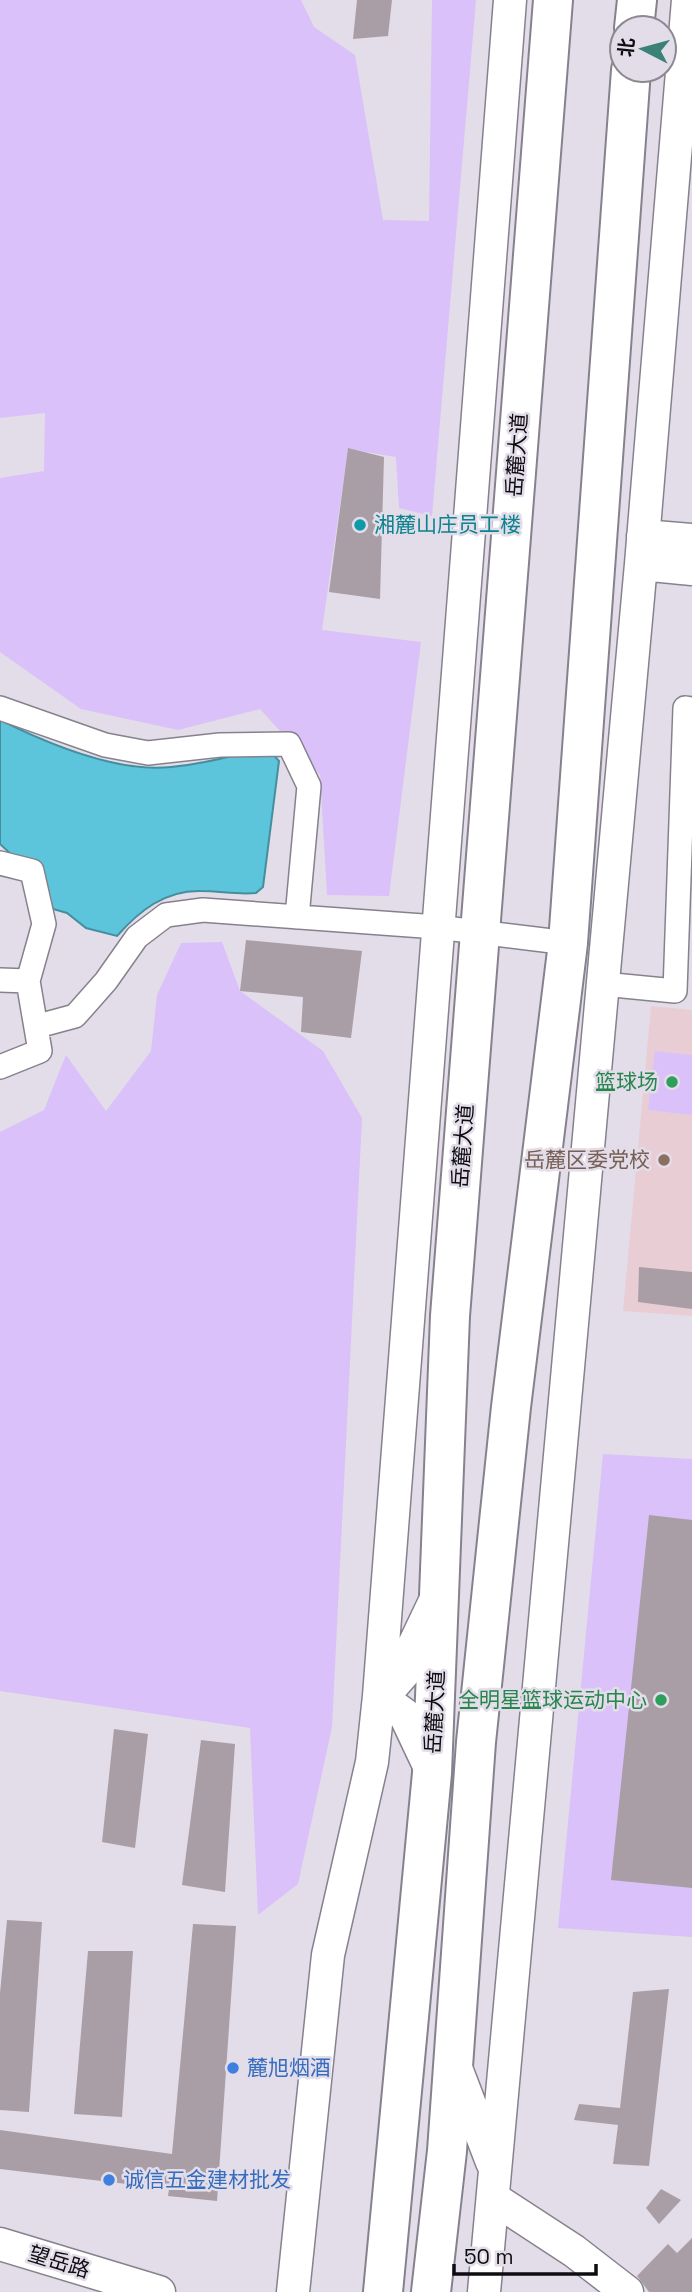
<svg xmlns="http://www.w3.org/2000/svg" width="692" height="2292" font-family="'Space Grotesk','Noto Sans SC',sans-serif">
	<rect width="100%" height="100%" fill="#e2dde9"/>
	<path fill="#e8ced4" d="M651 1006 692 1010V1316L623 1311Z"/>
	<path fill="#dac1f9" d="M0 0H301L314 27 355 55 383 220 429 221 432 0H476L432 516 399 508 396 457 348 449 322 630 421 642 389 896 327 895 320 775 260 709 178 730 81 709 0 652V478L44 471 45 413 0 418Z
		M222 942 240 991 323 1051 362 1118 332 1727 298 1884 258 1915 250 1728 0 1691V1132L44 1110 66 1055 106 1111 151 1051 157 995 181 943Z
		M655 1051 692 1055V1115L648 1110Z
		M603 1454 692 1459V1937L558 1928Z"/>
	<path fill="#5dc5db" stroke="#458e9e" stroke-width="2" d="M0 720C48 744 116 773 171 767 203 764 235 756 266 746L279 761 263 887 256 893C238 895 220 891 201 891 165 890 139 911 117 936L86 928 67 913 53 909 46 887 0 844Z"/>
	<path fill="#aa9ea6" d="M357 0H392L388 36 353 39Z
		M348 448 384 457 380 599 329 592Z
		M246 940 362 951 351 1038 301 1032 303 997 240 991Z
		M639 1267 692 1272V1309L638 1302Z
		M649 1515 692 1520V1888L611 1880Z
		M114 1729 148 1734 135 1848 102 1842Z
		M201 1740 235 1744 225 1892 182 1885Z
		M7 1920 42 1922 29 2112 0 2110V1993Z
		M193 1924 236 1926 217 2201 168 2196 169 2189 0 2169V2130L172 2154Z
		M88 1951H133L122 2117 74 2114Z
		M669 1989 649 2166 613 2164 618 2125 574 2120 579 2104 620 2108 633 1992Z
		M661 2189 681 2200 659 2224 646 2208Z
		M692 2238V2292H649L637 2276 668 2244 677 2253Z"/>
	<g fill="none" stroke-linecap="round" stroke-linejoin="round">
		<g stroke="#86828d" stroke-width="26">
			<path id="street" d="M0 708 105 745 148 753 220 745 289 744 309 786 297 917
				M0 863 32 871 44 924 28 981
				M0 980 28 981 40 1051 0 1067
				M603 984 675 991 685 708 692 709
				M38 1026 75 1016 106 981 137 937 166 915 203 910 437 927 568 943"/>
		</g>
		<g stroke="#86828d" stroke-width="35">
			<path id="secondary" d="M643 536 692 540
				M641 564 692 569
				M432 1772 405 1715 379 1696 394 1684 409 1667 414 1645 436 1599
				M454 2063 492 2162
				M493 2198 574 2251 627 2292
				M0 2244 159 2292
				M293 2292 328 1955 372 1762 379 1696 510 0
				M484 2292 641 564 688 0"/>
		</g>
		<g stroke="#86828d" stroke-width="42">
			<path id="highway" d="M634 28 637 0
				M383 2292 432 1773 450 1316 553 0
				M431 2292 447 2151 476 1742 511 1407 568 943 631 70"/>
		</g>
		<use href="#street" stroke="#fff" stroke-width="23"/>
		<use href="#secondary" stroke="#fff" stroke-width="32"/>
		<use href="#highway" stroke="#fff" stroke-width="38"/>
	</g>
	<circle fill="#0f9aa8" stroke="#e2dde9" stroke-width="2.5" cx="360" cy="525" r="7"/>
	<g fill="#2e9e5b" stroke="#e2dde9" stroke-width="2.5">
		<circle cx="672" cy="1082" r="7"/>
		<circle cx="661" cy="1700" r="7"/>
	</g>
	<circle fill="#8d6e63" stroke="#e2dde9" stroke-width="2.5" cx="664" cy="1160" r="7"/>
	<g fill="#3f7fe0" stroke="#e2dde9" stroke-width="2.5">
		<circle cx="233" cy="2068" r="7"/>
		<circle cx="109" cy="2180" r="7"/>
	</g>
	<g text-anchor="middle" stroke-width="5" stroke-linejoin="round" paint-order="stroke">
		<g font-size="21" fill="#0e0c10" stroke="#e2dde9">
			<text transform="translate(517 455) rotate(-86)" y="7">岳麓大道</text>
			<text transform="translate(463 1146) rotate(-86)" y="7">岳麓大道</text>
			<text transform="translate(435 1712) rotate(-87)" y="7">岳麓大道</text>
			<text transform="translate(59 2262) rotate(17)" y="7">望岳路</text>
		</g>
		<g font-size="21" fill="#0d838f" stroke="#e2dde9" text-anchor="start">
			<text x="374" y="532">湘麓山庄员工楼</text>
		</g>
		<g font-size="21" fill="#27864d" stroke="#e2dde9" text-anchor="end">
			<text x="658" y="1089">篮球场</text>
			<text x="647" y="1707">全明星篮球运动中心</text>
		</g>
		<g font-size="21" fill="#785e54" stroke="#e2dde9" text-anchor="end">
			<text x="650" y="1167">岳麓区委党校</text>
		</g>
		<g font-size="21" fill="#366cbe" stroke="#e2dde9" text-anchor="start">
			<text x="247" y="2075">麓旭烟酒</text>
			<text x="123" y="2187">诚信五金建材批发</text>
		</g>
	</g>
	<g transform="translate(643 49) rotate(276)"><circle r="33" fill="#e2dde9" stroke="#8d8992" stroke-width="2"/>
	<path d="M0-5L12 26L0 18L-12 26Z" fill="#3c8178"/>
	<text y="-10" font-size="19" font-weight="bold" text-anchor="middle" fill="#0e0c10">北</text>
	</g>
	<path d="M454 2264v10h142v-10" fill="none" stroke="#0e0c10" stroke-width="3.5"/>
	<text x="464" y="2264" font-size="21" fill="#0e0c10" stroke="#e2dde9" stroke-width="5" paint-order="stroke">50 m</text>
</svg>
